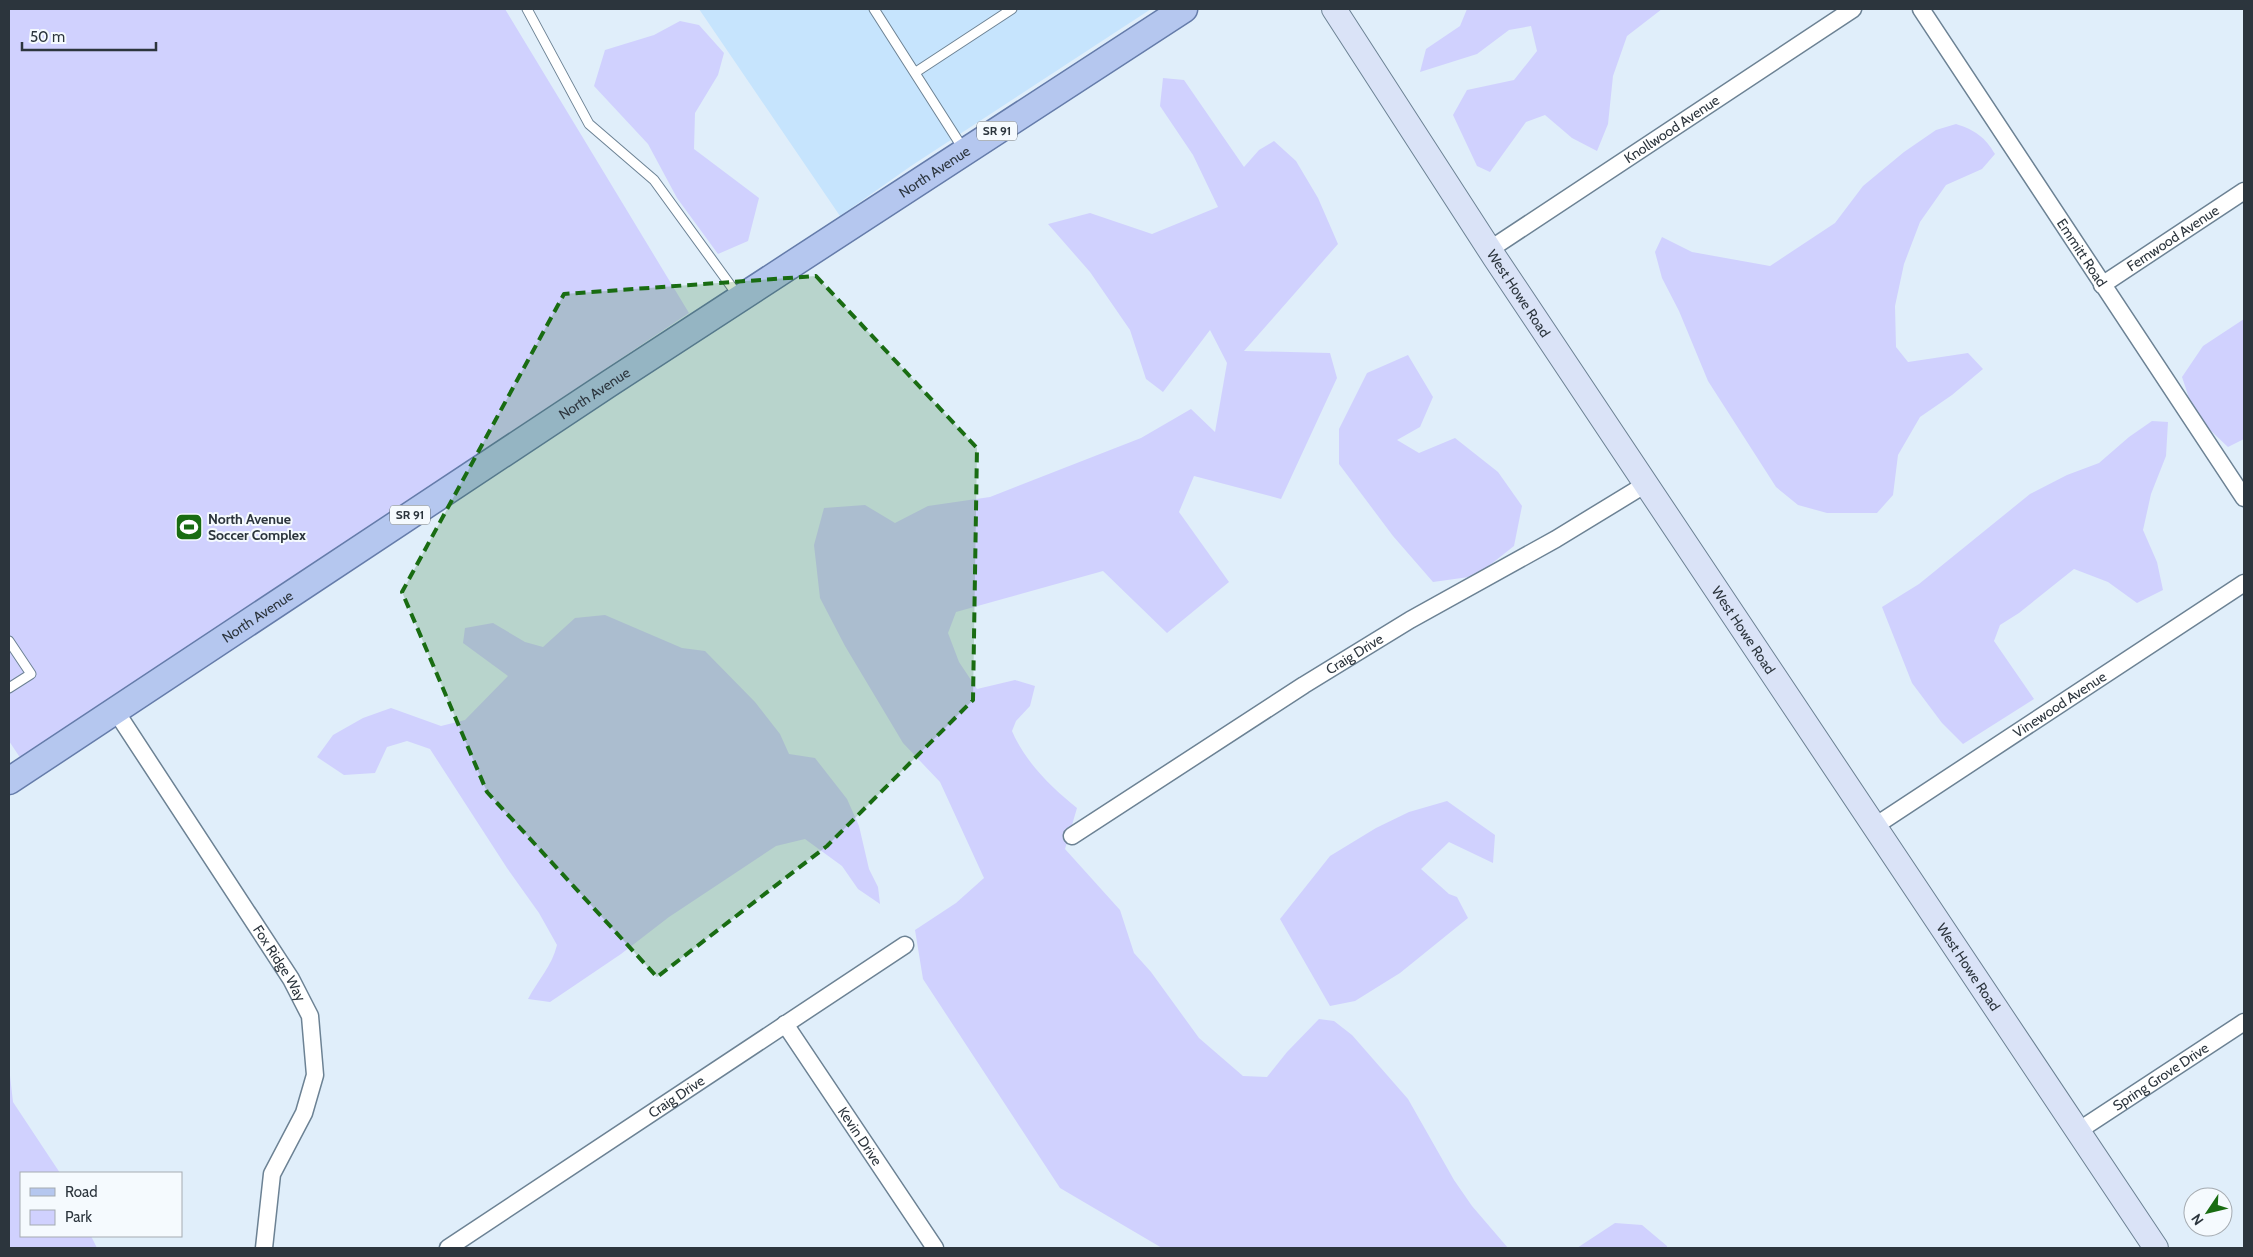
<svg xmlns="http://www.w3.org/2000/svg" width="2253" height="1257" font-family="Cabin,sans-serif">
	<rect width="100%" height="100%" fill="#e0eefa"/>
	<path fill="#c6e4fd" d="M699 9H1151L911 166 840 216Z"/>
	<path fill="#d0d1fe" d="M9 9H505L689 313 21 759 9 741Z
		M1467 9H1662L1627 36 1613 76 1608 124 1597 151 1572 138 1545 115 1526 122 1490 172 1477 166 1453 115 1467 90 1514 80 1537 51 1531 26 1509 30 1477 54 1420 72 1426 49 1460 26Z
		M680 21 699 25 724 53 718 75 695 113 694 149 759 198 748 241 718 254 677 198 648 144 594 86 605 50 654 35Z
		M1163 78 1184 80 1244 167 1259 150 1274 141 1296 161 1318 198 1338 244 1244 351 1330 353 1337 378 1281 499 1194 476 1179 512 1229 582 1167 633 1103 571 956 612 948 633 959 662 977 689 1015 680 1035 686 1030 706 1016 721 1012 731C1025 762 1052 788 1077 808L1065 849 1120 910 1134 953 1151 972 1199 1038 1243 1076 1267 1077 1287 1052 1319 1019 1334 1021 1352 1035 1408 1099 1454 1180 1472 1206 1508 1248H1162L1060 1188 923 979 915 930 956 903 984 878 940 782 903 743 845 646 820 598 814 545 824 508 865 505 895 523 928 506 990 497 1141 438 1191 409 1215 432 1227 363 1210 330 1163 392 1146 379 1130 330 1090 272 1048 224 1090 213 1152 234 1218 207 1193 155 1160 106Z
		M1956 124C1975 130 1985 137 1995 154L1982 169 1946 185 1920 222 1904 264 1895 306 1896 347 1908 362 1968 353 1983 369 1952 395 1920 417 1898 455 1893 495 1877 513H1827L1798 505 1776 487 1708 381 1679 311 1662 278 1655 252 1662 237 1692 252 1770 266 1835 223 1863 186 1904 152 1936 130Z
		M2244 319V439L2228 447 2195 416 2182 377 2203 346Z
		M1408 355 1433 397 1420 427 1397 440 1419 453 1455 438 1498 472 1522 506 1514 546 1476 576 1433 582 1393 536 1339 464V429L1367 373Z
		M2152 421 2168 422 2166 456 2151 494 2143 530 2157 562 2163 590 2137 603 2108 582 2074 569 2019 613 2000 625 1994 641 2034 699 1963 744 1942 723 1912 683 1882 607 1919 584 2030 494 2067 475 2099 463 2129 437Z
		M605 615 682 648 705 651 755 702 780 734 789 754 815 758 847 799 859 826 869 869 878 887 880 904 858 889 842 866 805 839 776 846 669 917 621 954 550 1002 528 999C538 980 552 966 557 945L539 913 507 868 430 749 407 741 387 747 375 773 344 775 317 757 333 735 363 718 391 708 441 726 465 720 508 676 463 643 465 628 493 623 525 642 543 647 575 618Z
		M1447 801 1495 835 1493 863 1449 842 1421 869 1449 894 1457 897 1468 918 1400 973 1355 1001 1330 1006 1280 919 1330 856 1376 828 1409 812Z
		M9 1067 13 1102 60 1173H21V1236H91L97 1248H9Z
		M1615 1223 1642 1225 1667 1246V1248H1577Z"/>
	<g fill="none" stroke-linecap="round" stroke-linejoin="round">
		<g stroke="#6c8294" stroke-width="11">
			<path id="lane" d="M527 9 589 124 654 180 739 297
				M874 9 964 150
				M916 72 1012 9
				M9 641 31 674 9 688"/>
		</g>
		<g stroke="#6c8294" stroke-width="19">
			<g id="street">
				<path id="s1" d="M1921 9 2244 498"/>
				<path id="s2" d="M1489 250 1853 9"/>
				<path id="s3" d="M2102 285 2244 191"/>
				<path id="s4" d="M115 710 291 979 310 1016 315 1075 304 1113 272 1174 264 1248"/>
				<path id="s5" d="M1875 826 2244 583"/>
				<path id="s6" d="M1072 836 1304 685 1410 620 1556 539 1646 484"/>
				<path id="s7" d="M785 1024 935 1248"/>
				<path id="s8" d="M2078 1131 2244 1022"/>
				<path id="s9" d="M448 1248 905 945"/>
			</g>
		</g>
		<g stroke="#6c8294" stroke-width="26">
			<g id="secondary">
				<path id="s10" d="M1334 9 1495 258 2156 1248"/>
			</g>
		</g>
		<g stroke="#657caa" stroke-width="29">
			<g id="primary">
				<path id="s11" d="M9 781 610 383 1184 9"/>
			</g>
		</g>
		<use href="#lane" stroke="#fff" stroke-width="9"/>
		<use href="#street" stroke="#fff" stroke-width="16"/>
		<use href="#secondary" stroke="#dae3f7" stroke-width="24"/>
		<use href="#primary" stroke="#b5c7ef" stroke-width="26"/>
	</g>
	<path fill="#196c12" fill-opacity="0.2" stroke="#196c12" stroke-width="4" stroke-dasharray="10 6" stroke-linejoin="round" d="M816 276 977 448 973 700 827 846 657 977 487 792 402 592 564 294Z"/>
	<defs>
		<g id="stadium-square" transform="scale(1.4375)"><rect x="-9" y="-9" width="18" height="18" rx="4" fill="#196c12" stroke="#f5fafe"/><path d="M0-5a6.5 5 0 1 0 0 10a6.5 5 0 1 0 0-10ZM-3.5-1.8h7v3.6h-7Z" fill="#fff"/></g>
	</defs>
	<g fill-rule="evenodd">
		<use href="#stadium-square" x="189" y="527"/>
	</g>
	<g text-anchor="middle" stroke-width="4" stroke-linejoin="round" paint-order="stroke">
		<g fill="#f5fafe" stroke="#687077" stroke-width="1">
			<rect x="977" y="121.5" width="40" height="19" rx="4"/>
			<rect x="390" y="505.5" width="40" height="19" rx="4"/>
		</g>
		<g font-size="12" font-weight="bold" fill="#2c353d">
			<text x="997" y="135">SR 91</text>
			<text x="410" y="519">SR 91</text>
		</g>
		<g font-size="14" fill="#2c353d" stroke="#f5fafe">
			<text dy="5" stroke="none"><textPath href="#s2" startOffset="219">Knollwood Avenue</textPath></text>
			<text dy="5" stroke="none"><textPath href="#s11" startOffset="1108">North Avenue</textPath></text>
			<text dy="5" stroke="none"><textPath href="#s3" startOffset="85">Fernwood Avenue</textPath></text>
			<text dy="5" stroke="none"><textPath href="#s1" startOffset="292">Emmitt Road</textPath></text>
			<text dy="5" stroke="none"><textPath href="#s10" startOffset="339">West Howe Road</textPath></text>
			<text dy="5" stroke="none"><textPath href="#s11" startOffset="702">North Avenue</textPath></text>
			<text dy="5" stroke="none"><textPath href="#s11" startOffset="298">North Avenue</textPath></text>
			<text dy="5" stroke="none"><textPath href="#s10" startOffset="744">West Howe Road</textPath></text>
			<text dy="5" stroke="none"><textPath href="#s6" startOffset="336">Craig Drive</textPath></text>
			<text dy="5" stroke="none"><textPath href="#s5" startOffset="221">Vinewood Avenue</textPath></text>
			<text dy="5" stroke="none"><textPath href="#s4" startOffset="302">Fox Ridge Way</textPath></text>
			<text dy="5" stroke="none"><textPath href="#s10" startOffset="1149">West Howe Road</textPath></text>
			<text dy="5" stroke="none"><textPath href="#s8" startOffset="99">Spring Grove Drive</textPath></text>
			<text dy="5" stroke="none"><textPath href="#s9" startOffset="274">Craig Drive</textPath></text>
			<text dy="5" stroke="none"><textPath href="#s7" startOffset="135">Kevin Drive</textPath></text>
		</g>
		<g font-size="14" font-weight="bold" fill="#2c353d" stroke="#f5fafe" text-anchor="start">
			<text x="208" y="524">North Avenue<tspan x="208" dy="16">Soccer Complex</tspan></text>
		</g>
	</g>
	<rect width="2253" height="1257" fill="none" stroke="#2c353d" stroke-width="20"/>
	<rect x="20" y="1172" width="162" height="65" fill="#f5fafe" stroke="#a5abb1"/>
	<rect x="30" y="1188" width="25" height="8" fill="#b5c7ef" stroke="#a5abb1"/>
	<text x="65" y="1197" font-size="15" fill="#2c353d">Road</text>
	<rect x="30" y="1210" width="25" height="15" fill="#d0d1fe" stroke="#a5abb1"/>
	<text x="65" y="1222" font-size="15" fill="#2c353d">Park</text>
	<g transform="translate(2208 1212) rotate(235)"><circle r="24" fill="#f5fafe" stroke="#a5abb1"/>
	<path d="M0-4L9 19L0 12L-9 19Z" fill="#196c12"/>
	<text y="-8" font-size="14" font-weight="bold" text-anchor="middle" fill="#2c353d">N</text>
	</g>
	<path d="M22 42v8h134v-8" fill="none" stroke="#2c353d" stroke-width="2.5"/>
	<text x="30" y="42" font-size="15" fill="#2c353d" stroke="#f5fafe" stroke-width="4" paint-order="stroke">50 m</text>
</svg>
